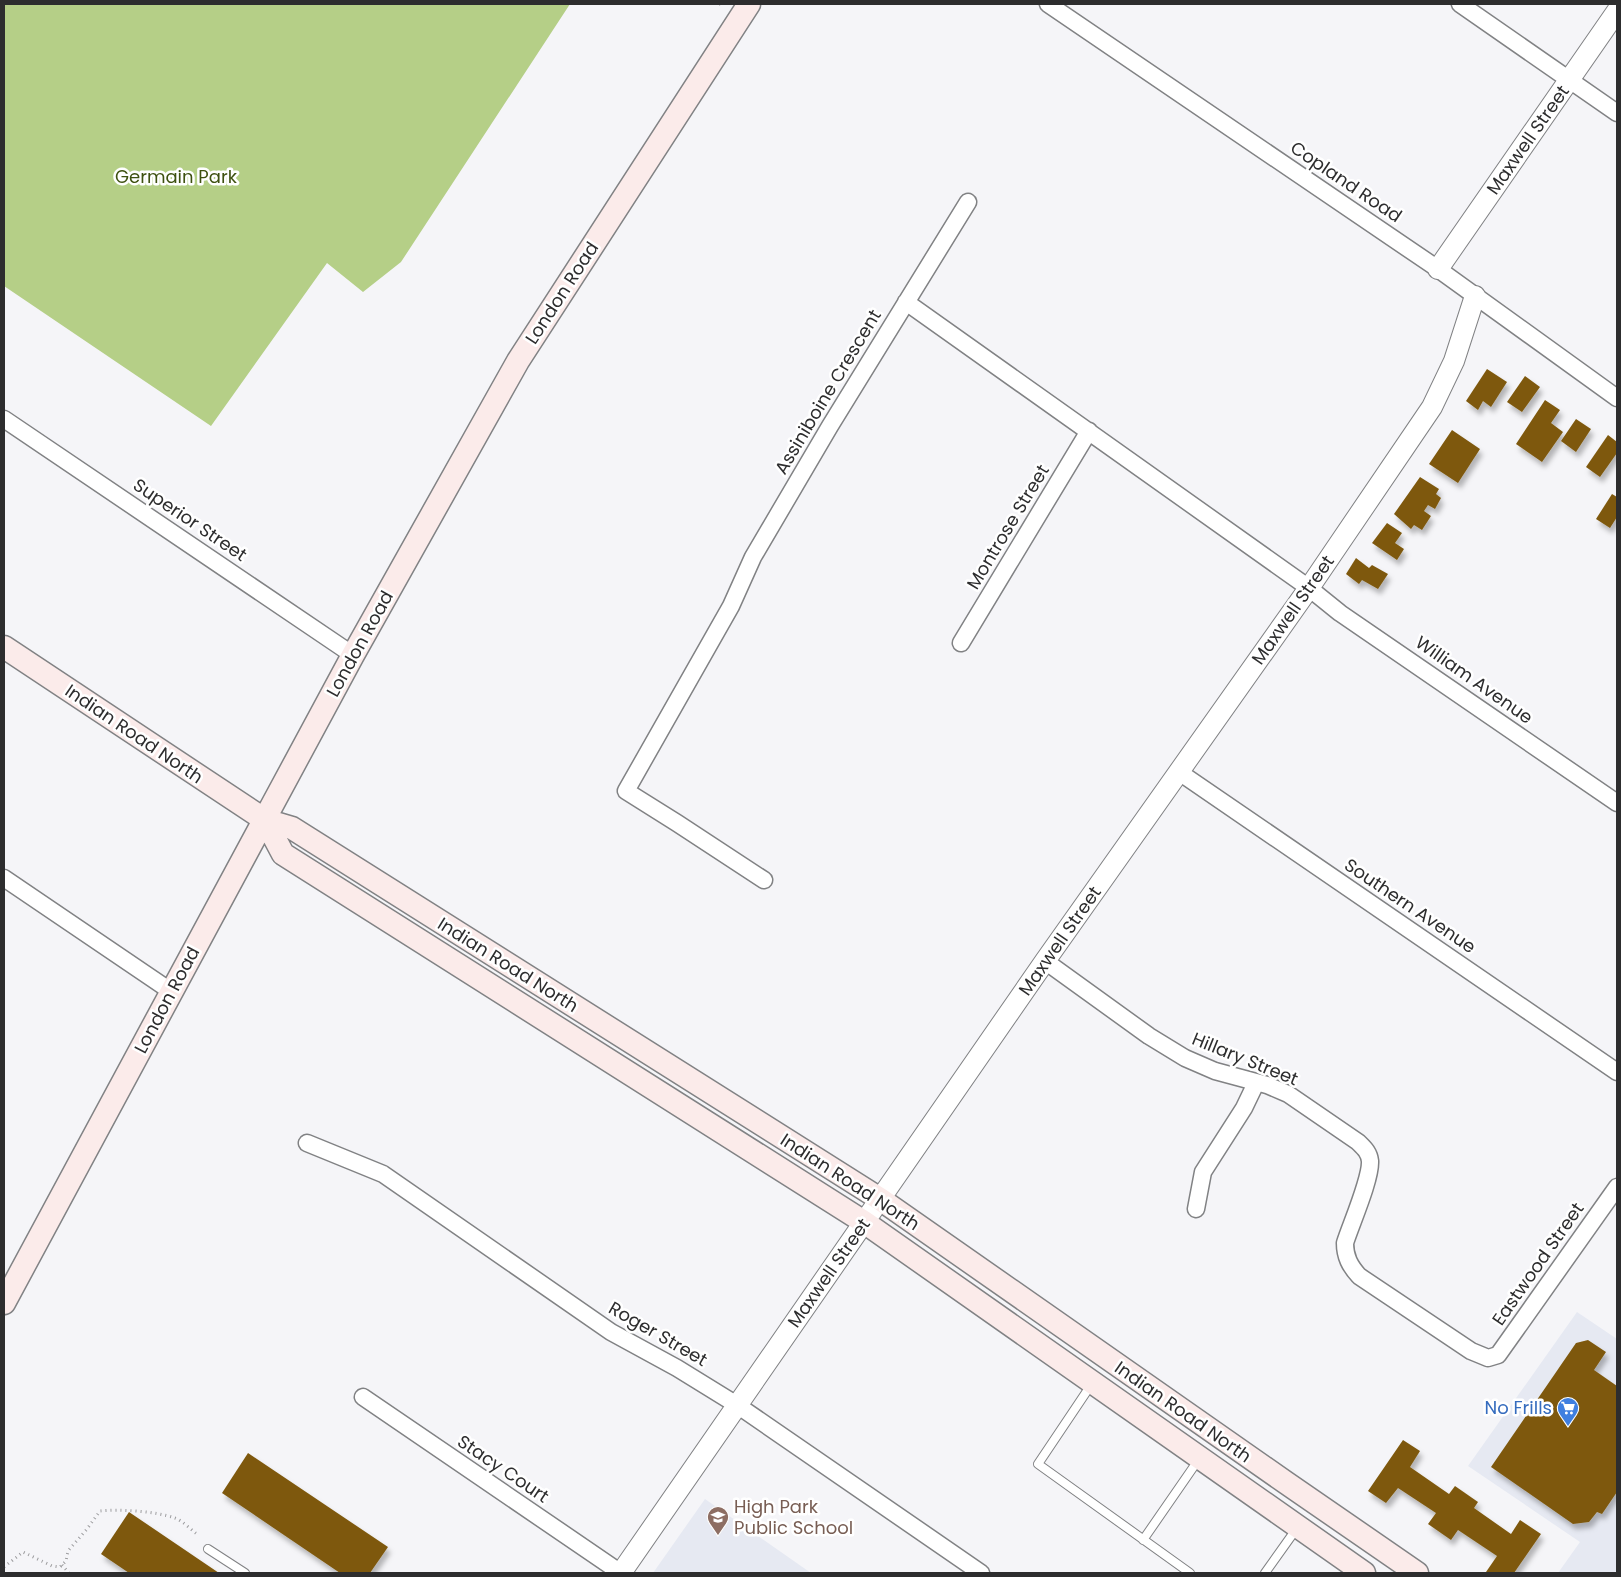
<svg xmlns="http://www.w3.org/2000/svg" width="1621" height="1577" font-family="Poppins,sans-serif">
	<defs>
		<filter id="shadow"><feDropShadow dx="3" dy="5.5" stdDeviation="2.5" flood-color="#0004"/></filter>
	</defs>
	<rect width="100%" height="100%" fill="#f5f5f8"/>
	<path fill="#e6e9f2" d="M1577 1312 1617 1339V1573H1558L1580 1542 1468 1466Z
		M705 1499 811 1573H653Z"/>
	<path fill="#b5cf87" d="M4 4H570L401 262 363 292 327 263 211 426 4 286Z"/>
	<path fill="#7e590f" filter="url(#shadow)" d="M1487 369 1507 382 1491 407 1483 401 1478 410 1466 401Z
		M1525 376 1540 387 1522 412 1507 402Z
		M1545 400 1560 410 1551 423 1563 432 1542 462 1516 444Z
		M1576 419 1591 429 1576 452 1561 441Z
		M1452 430 1480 449 1458 483 1429 464Z
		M1608 435 1617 442V453L1600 477 1586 467Z
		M1420 477 1439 489 1436 494 1441 498 1435 509 1428 505 1424 511 1431 516 1422 530 1414 525 1411 529 1394 514Z
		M1612 494 1617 497V517L1610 528 1596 519Z
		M1387 523 1402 533 1395 543 1404 549 1397 560 1372 543Z
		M1356 558 1369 568 1372 565 1388 574 1378 589 1362 580 1359 584 1346 574Z
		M1588 1340 1606 1352 1594 1370 1617 1386V1492L1602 1514 1597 1512 1589 1522 1573 1524 1491 1467 1576 1343Z
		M1403 1440 1420 1451 1410 1467 1449 1494 1455 1486 1478 1502 1474 1508 1511 1534 1520 1520 1541 1534 1514 1573H1488L1486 1572 1497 1556 1458 1530 1451 1540 1428 1524 1436 1513 1398 1488 1386 1503 1368 1491Z
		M248 1453 388 1547 370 1573H340L222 1493Z
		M129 1512 219 1573H129L101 1554Z"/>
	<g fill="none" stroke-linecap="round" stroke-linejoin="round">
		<g stroke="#818284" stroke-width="10">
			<path id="service" d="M1091 1385 1038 1464 1190 1573
				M1143 1540 1199 1459
				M208 1549 245 1573
				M1265 1573 1297 1528"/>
		</g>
		<g stroke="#818284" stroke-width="19">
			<path id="minor" d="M1048 4 1438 269 1617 398
				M1460 4 1617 113
				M906 302 1309 588 1340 613 1617 803
				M4 419 353 655
				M961 643 1089 431
				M1179 772 1617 1072
				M4 878 172 992
				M764 880 677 823 626 791 731 606 753 557 830 426 968 202
				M1045 961 1149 1036 1185 1058 1215 1071 1267 1085 1288 1094 1358 1142C1364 1148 1369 1152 1370 1161 1371 1179 1351 1224 1345 1243 1345 1257 1350 1266 1359 1276L1471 1351 1488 1358 1498 1355 1617 1187
				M307 1143 383 1174 611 1332 677 1368 737 1405 981 1573
				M1196 1209 1203 1172 1244 1108 1256 1083
				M363 1397 621 1573"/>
		</g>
		<g stroke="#818284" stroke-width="22">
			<path id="tertiary" d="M1438 269 1617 11
				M621 1573 1045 961 1309 588 1432 407 1454 361 1475 296"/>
		</g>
		<g stroke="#818284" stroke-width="25">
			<path id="secondary" d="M4 647 265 820 292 828 880 1199 1285 1482 1417 1573
				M265 820 283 854 864 1222 1364 1573
				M4 1303 353 655 518 361 749 4"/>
		</g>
		<path stroke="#9c9c9e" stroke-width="3" stroke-dasharray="1 4" stroke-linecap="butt" d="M720 4 722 6
			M62 1565 69 1573
			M4 1567 23 1552 52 1566 60 1567 66 1561 68 1551 87 1529 100 1511C121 1509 154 1511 175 1518 183 1521 190 1529 197 1534"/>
		<use href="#service" stroke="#fff" stroke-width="8"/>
		<use href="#minor" stroke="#fff" stroke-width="16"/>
		<use href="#tertiary" stroke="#fff" stroke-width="20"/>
		<use href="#secondary" stroke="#fbebea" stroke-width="22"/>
	</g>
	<defs>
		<g id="supermarket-pin" transform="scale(1.125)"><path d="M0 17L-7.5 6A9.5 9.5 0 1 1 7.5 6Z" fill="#3f7fe0" stroke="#fff"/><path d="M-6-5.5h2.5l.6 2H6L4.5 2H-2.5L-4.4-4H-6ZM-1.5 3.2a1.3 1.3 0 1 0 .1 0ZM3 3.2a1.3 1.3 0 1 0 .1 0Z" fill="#fff"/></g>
		<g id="school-pin" transform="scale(1.125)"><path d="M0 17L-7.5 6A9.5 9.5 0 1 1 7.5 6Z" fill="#8d6e63" stroke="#fff"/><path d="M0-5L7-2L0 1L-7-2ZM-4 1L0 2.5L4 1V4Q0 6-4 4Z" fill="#fff"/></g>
	</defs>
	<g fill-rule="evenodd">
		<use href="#supermarket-pin" x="1568" y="1408"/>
		<use href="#school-pin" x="718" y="1517"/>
	</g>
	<g text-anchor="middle" stroke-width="5" stroke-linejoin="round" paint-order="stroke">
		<g font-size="18" fill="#2d2d2e" stroke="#fff">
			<text transform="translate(1528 140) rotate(-55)" y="6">Maxwell Street</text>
			<text transform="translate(1346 182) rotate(34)" y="6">Copland Road</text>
			<text transform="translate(562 293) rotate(-57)" y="6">London Road</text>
			<text transform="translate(828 392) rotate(-59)" y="6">Assiniboine Crescent</text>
			<text transform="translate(190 520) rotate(34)" y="6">Superior Street</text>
			<text transform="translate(1008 527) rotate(-59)" y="6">Montrose Street</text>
			<text transform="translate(1293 610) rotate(-55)" y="6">Maxwell Street</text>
			<text transform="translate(360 644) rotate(-61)" y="6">London Road</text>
			<text transform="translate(1474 680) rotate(35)" y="6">William Avenue</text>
			<text transform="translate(134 734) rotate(34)" y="6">Indian Road North</text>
			<text transform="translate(1410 906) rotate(34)" y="6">Southern Avenue</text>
			<text transform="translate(1060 941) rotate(-55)" y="6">Maxwell Street</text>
			<text transform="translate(508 965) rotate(32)" y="6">Indian Road North</text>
			<text transform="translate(167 1000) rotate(-62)" y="6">London Road</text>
			<text transform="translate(1245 1059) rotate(22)" y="6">Hillary Street</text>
			<text transform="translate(850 1182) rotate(33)" y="6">Indian Road North</text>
			<text transform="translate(1538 1264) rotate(-55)" y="6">Eastwood Street</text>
			<text transform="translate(829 1273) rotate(-55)" y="6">Maxwell Street</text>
			<text transform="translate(658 1334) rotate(30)" y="6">Roger Street</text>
			<text transform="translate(1183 1412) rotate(35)" y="6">Indian Road North</text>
			<text transform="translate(503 1469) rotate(34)" y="6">Stacy Court</text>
		</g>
		<g font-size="18" fill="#3e5110" stroke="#fff">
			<text x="176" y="183">Germain Park</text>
		</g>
		<g font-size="18" fill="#366cbe" stroke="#fff" text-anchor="end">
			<text x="1552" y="1414">No Frills</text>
		</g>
		<g font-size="18" fill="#785e54" stroke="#fff" text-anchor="start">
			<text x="734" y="1513">High Park<tspan x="734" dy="21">Public School</tspan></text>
		</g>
	</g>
	<rect width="1621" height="1577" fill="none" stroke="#2d2d2e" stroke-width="10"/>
</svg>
